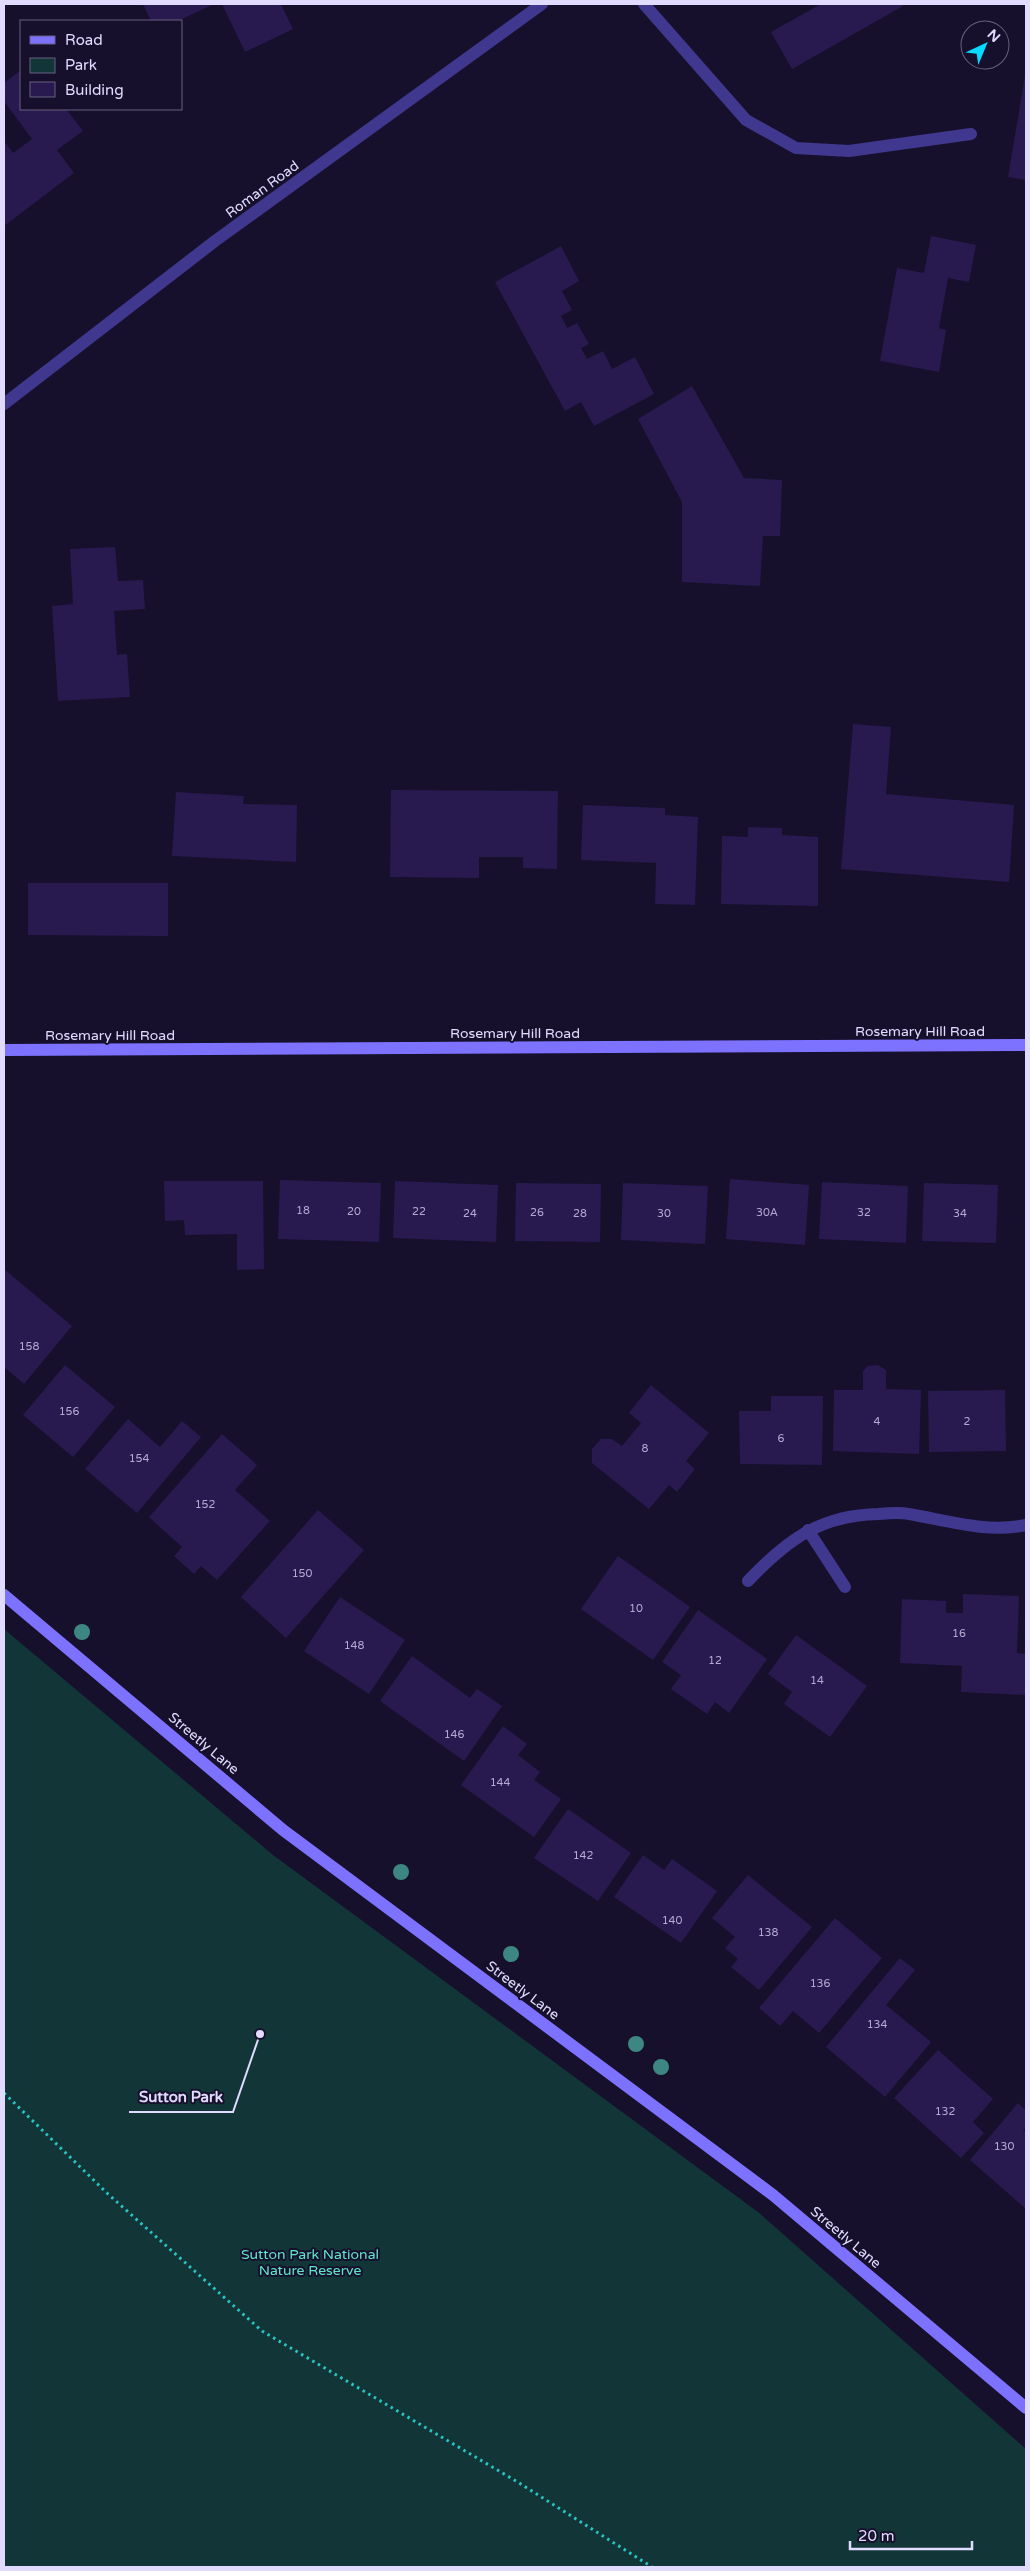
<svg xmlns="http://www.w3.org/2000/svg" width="1030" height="2571" font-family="'Varela Round',sans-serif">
	<rect width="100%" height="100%" fill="#16102c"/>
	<path fill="#123637" d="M4 1629 273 1855 758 2212 1026 2449V2567H4Z"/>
	<path fill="#281a4e" d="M143 4H214L178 21H151Z
		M222 4H281L293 29 245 52Z
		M821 4H901L903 6 792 69 771 32Z
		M21 70V109H66L83 131 57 150 74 173 4 226V141L13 153 32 139 4 101V83Z
		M1025 76H1026V180L1008 177Z
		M931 236 976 245 969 282 948 278 939 328 946 330 939 372 880 361 897 268 924 273Z
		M561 246 579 281 562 291 572 310 561 316 567 328 577 323 589 344 581 348 587 359 603 351 612 369 635 357 654 394 594 426 581 402 565 411 495 282Z
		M692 386 744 478 782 480 780 536H763L760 586 682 582V502L638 419Z
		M115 547 118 581 143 580 145 609 114 611 117 655 127 654 130 697 58 701 52 606 73 604 70 549Z
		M853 724 891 727 886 794 1014 805 1009 882 841 869Z
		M391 790 558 791 557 869 523 868V857H479V878L390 877Z
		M176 792 244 796 243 804 297 805 296 862 172 856Z
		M583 805 665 808V815L698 817 695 905 655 904 656 863 581 860Z
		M748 827 782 828V835L818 837V906L721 904 722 836 748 837Z
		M28 883H168V936L28 935Z
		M730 1179 809 1185 805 1245 726 1239Z
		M280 1180 381 1183 379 1242 278 1239Z
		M164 1181H263L264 1269 237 1270V1234L185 1235 184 1220 165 1221Z
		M395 1181 498 1185 496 1242 393 1238Z
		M822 1182 908 1186 906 1243 819 1239Z
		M516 1183 601 1184 600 1242 515 1241Z
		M623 1183 708 1186 705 1244 621 1240Z
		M924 1183 998 1185 996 1243 922 1241Z
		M4 1269 72 1326 24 1384 4 1367Z
		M65 1365 115 1407 73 1457 23 1415Z
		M878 1365 886 1370V1389L921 1390 919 1454 833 1451 834 1390H863V1371L868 1366Z
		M651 1385 709 1433 686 1461 695 1469 677 1492 669 1485 649 1509 592 1463V1449L601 1439H612L622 1446 641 1423 629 1413Z
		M1005 1390 1006 1451 929 1452 928 1391Z
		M771 1396H823L822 1465 740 1464 739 1411H771Z
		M128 1419 160 1447 182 1421 201 1437 137 1513 85 1469Z
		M222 1434 257 1465 235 1490 270 1521 217 1580 201 1566 194 1574 174 1556 182 1547 149 1517Z
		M318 1510 364 1550 286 1638 241 1597Z
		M618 1556 690 1607 653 1660 581 1609Z
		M963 1594 1019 1596 1017 1653 1026 1654V1695L961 1692 962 1666 900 1663 902 1599 946 1601V1613H963Z
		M340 1597 405 1640 369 1694 304 1651Z
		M698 1610 767 1659 729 1713 715 1702 707 1714 671 1689 681 1675 662 1662Z
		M796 1635 867 1686 830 1737 784 1704 792 1692 768 1674Z
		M412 1656 470 1698 477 1689 502 1706 464 1761 380 1701Z
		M503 1726 527 1744 518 1755 540 1772 534 1780 561 1799 534 1837 461 1785Z
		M568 1809 631 1853 598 1901 534 1858Z
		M643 1855 664 1870 672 1859 717 1891 681 1943 614 1897Z
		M748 1875 812 1927 759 1990 731 1967 738 1959 725 1948 735 1937 712 1918Z
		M835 1918 882 1958 819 2033 793 2011 780 2026 759 2008Z
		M900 1958 915 1970 886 2005 931 2042 885 2097 826 2047Z
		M938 2050 993 2099 973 2122 984 2133 961 2158 894 2098Z
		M1018 2103 1026 2111V2127L1023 2130 1026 2133V2209L970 2160Z"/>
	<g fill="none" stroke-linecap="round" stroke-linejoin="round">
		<path stroke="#29c4c3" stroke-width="3" stroke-dasharray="2.5 4" stroke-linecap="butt" d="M4 2093 108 2194 262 2331 516 2481 652 2567"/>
		<path stroke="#40388e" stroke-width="12" d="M644 4 746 120 796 148 849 151 971 134"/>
		<path stroke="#40388e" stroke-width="12" d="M4 404 215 241 542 4
			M808 1530 845 1587
			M748 1581C787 1540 820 1515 879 1514 889 1513 900 1512 909 1514 949 1521 986 1533 1026 1525"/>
		<path stroke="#7d72ff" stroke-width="12" d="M4 1050 1026 1045
			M4 1595 283 1830 773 2195 1026 2408"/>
	</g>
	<g fill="#3e8684">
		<circle cx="82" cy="1632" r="8"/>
		<circle cx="401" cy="1872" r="8"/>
		<circle cx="511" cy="1954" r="8"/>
		<circle cx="636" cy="2044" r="8"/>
		<circle cx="661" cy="2067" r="8"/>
	</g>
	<g text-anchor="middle" stroke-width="4" stroke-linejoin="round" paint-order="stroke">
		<g font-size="11" fill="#b3abd3">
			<text x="303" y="1214">18</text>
			<text x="354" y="1215">20</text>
			<text x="419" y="1215">22</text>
			<text x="537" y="1216">26</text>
			<text x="767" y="1216">30A</text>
			<text x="864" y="1216">32</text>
			<text x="470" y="1217">24</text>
			<text x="580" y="1217">28</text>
			<text x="664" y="1217">30</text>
			<text x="960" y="1217">34</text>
			<text x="29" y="1350">158</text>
			<text x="69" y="1415">156</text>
			<text x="877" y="1425">4</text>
			<text x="967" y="1425">2</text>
			<text x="781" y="1442">6</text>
			<text x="645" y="1452">8</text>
			<text x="139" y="1462">154</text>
			<text x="205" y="1508">152</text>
			<text x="302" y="1577">150</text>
			<text x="636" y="1612">10</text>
			<text x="959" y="1637">16</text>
			<text x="354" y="1649">148</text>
			<text x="715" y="1664">12</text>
			<text x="817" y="1684">14</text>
			<text x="454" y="1738">146</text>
			<text x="500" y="1786">144</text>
			<text x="583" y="1859">142</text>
			<text x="672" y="1924">140</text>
			<text x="768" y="1936">138</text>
			<text x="820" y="1987">136</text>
			<text x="877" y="2028">134</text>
			<text x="945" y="2115">132</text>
			<text x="1004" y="2150">130</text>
		</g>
		<g font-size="14" fill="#e1dbff" stroke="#16102c">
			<text transform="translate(262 189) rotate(-36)" y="5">Roman Road</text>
			<text x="920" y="1036">Rosemary Hill Road</text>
			<text x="515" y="1038">Rosemary Hill Road</text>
			<text x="110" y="1040">Rosemary Hill Road</text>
			<text transform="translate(204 1743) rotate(40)" y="5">Streetly Lane</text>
			<text transform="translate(523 1990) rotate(37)" y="5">Streetly Lane</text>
			<text transform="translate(846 2237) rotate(40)" y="5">Streetly Lane</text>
		</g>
		<g font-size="14" fill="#5ee7cc" stroke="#16102c">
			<text x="310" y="2259">Sutton Park National<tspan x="310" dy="16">Nature Reserve</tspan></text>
		</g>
	</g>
	<path fill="none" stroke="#e1dbff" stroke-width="2" d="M260 2034L233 2112H129"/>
	<circle fill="#e1dbff" stroke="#16102c" stroke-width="2" cx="260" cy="2034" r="5"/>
	<g font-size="15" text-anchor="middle" font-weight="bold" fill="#e1dbff" stroke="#16102c" stroke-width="4" stroke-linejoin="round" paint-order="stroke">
		<text x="181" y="2102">Sutton Park</text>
	</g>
	<rect width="1030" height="2571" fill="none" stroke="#e1dbff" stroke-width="10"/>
	<rect x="20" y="20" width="162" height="90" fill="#16102c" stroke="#676180"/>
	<rect x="30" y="36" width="25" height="8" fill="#7d72ff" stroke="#676180"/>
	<text x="65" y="45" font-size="15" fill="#e1dbff">Road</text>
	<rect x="30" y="58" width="25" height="15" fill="#123637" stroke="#676180"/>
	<text x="65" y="70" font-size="15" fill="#e1dbff">Park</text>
	<rect x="30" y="82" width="25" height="15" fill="#281a4e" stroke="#676180"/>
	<text x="65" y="95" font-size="15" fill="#e1dbff">Building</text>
	<g transform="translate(985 45) rotate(44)"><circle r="24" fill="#16102c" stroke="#676180"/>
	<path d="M0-4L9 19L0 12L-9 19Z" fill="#07d9ff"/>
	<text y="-8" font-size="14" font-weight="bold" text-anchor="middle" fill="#e1dbff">N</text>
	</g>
	<path d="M850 2541v8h122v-8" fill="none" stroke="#e1dbff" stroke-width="2.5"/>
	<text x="858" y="2541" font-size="15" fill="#e1dbff" stroke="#16102c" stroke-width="4" paint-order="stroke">20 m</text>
</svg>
